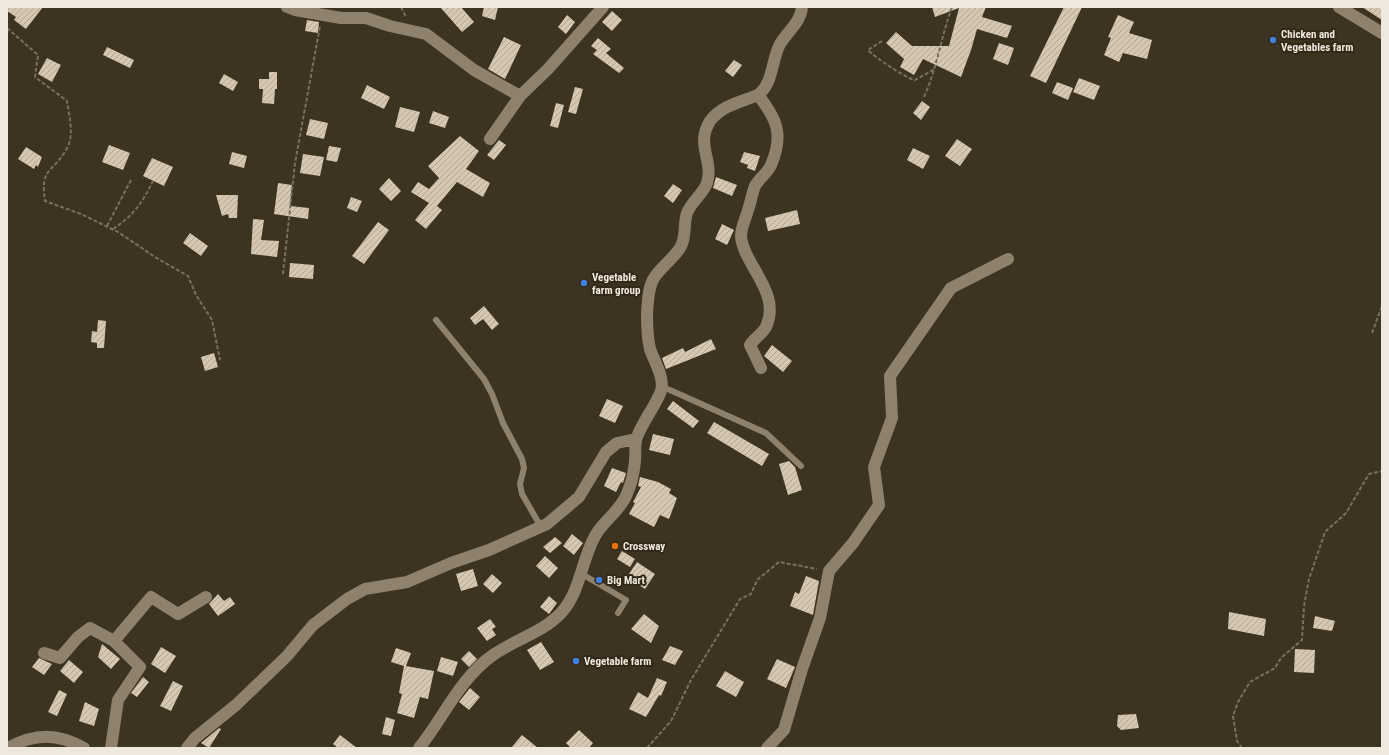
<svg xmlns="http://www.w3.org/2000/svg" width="1389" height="755" font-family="'Roboto Condensed',sans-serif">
	<defs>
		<pattern id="building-hatch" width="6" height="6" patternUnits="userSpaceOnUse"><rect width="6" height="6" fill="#d5c7b2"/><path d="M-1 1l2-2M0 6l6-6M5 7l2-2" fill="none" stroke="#b2a796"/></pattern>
	</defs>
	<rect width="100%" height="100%" fill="#3d3321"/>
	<path fill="url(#building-hatch)" d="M7 7H43L26 29 14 20 16 17 7 11Z
		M440 7H461L474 22 462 32Z
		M484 7H498L495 20 482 16Z
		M932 7H986L982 17 1012 26 1007 38 977 29 971 50 961 77 923 59 914 75 900 67 904 59 886 43 896 32 912 46H949L959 8 935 17Z
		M1064 7H1082L1046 83 1030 76Z
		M1362 7H1382V20Z
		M612 11 622 20 612 31 602 22Z
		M567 15 575 22 566 34 558 27Z
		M1118 15 1134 22 1129 33 1152 40 1147 59 1123 53 1119 62 1104 55 1111 38 1108 37Z
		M307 20 319 22 318 33 305 31Z
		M504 37 521 45 505 79 488 69Z
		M598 38 611 49 606 53 624 68 619 73 593 54 597 50 591 46Z
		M999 43 1014 48 1008 65 993 59Z
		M107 47 134 60 130 68 103 55Z
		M47 58 61 65 52 82 38 74Z
		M734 60 742 65 733 77 725 71Z
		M269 72H277V89H275L274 104 262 103 263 89H259V79H269Z
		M224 74 238 82 233 91 219 83Z
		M1079 78 1100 86 1094 100 1073 92Z
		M1057 82 1073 88 1068 100 1052 93Z
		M367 85 390 97 384 109 361 98Z
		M575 87 583 89 576 114 568 112Z
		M922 101 930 107 921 120 913 113Z
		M556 103 564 105 558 128 550 126Z
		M400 107 420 112 414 132 395 127Z
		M433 111 449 117 445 128 429 123Z
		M310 119 328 123 324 139 306 135Z
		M460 136 479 151 466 169 490 183 483 197 457 182 437 206 442 210 426 229 415 220 429 203 411 192 418 182 429 189 439 178 428 166Z
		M957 139 972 149 960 166 945 156Z
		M499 140 506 145 494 160 487 155Z
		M109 145 130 153 123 170 102 162Z
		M329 146 341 148 337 162 326 160Z
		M26 147 42 157 38 167 36 165 34 169 18 159Z
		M913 148 930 156 923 169 907 160Z
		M232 152 247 156 244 168 229 164Z
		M744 152 760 156 755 171 747 168 748 165 740 162Z
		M303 154 324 157 320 176 300 173Z
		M152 158 173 167 164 186 143 176Z
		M716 177 737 185 732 196 713 188Z
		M389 178 401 191 391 201 379 189Z
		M278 183 292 185 290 206 309 208 308 219 274 214Z
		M673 184 682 190 673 203 664 196Z
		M216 195H238L237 218H229L228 214 222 216Z
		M351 197 362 201 357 212 347 208Z
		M797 210 800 224 768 231 765 218Z
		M253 219 264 220 261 240 279 241 277 257 251 254Z
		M378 222 389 230 364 264 352 256Z
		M722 224 734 230 727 245 715 239Z
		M190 233 208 246 201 256 183 243Z
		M290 263 314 265 313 279 289 277Z
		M484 306 499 324 492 330 483 319 475 325 470 318Z
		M98 320 106 321 104 348H97V343L91 342 92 331 97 332Z
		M711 339 716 349 666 369 662 358 683 348 685 352Z
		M772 345 792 361 783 372 764 356Z
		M214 353 218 367 205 371 201 357Z
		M607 399 623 406 615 423 599 416Z
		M673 401 699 421 693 428 667 409Z
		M714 422 769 454 762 466 707 433Z
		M653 434 674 439 670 455 649 450Z
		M789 461 795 467 802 490 788 495 779 464Z
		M612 468 626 473 623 483 621 482 616 492 604 486Z
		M640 477 658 482 671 489 669 493 677 498 669 519 660 515 654 527 629 514 635 503 633 502 641 487 638 486Z
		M572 534 583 543 574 555 563 546Z
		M555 537 562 543 550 553 543 547Z
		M622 551 635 559 630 567 617 559Z
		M545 556 558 568 549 578 536 566Z
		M637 562 655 574 645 589 627 577Z
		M473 569 478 586 461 591 456 574Z
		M492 574 502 583 493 593 483 584Z
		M806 576 819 581 813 615 790 606 795 592 799 594Z
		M218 594 224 601 230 597 235 604 218 616 209 604Z
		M549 596 557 603 549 614 540 607Z
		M1229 612 1266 619 1264 636 1228 629Z
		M644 614 659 626 651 643 631 629Z
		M1315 616 1335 621 1332 631 1313 628Z
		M490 619 496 627 492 629 496 635 487 641 477 628Z
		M541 642 554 662 540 670 527 650Z
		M102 644 120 659 111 669 98 657Z
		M670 646 683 651 675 665 662 660Z
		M161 647 176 656 165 673 151 664Z
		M396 648 411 653 406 666 434 671 428 699 420 697 414 718 397 713 402 694 399 693 404 666 391 662Z
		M1295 649 1315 650 1314 673 1294 672Z
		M469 651 477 659 469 667 461 659Z
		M441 657 458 662 453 676 437 671Z
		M39 658 52 664 44 675 32 667Z
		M777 659 795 667 786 688 767 679Z
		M69 660 83 672 74 683 60 671Z
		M725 671 744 682 736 697 716 686Z
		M143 677 149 682 137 697 131 693Z
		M657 678 667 682 661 696 659 695 646 717 629 709 638 692 648 698Z
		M173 681 183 686 171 711 160 706Z
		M470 688 480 697 469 710 459 702Z
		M59 690 67 694 57 716 48 712Z
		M85 702 99 709 94 726 79 721Z
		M1136 714 1139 728 1121 730 1117 726 1118 715Z
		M386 717 395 720 391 736 382 734Z
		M219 728 221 729 209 748 201 743Z
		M579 730 593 743 589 748H571L566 743Z
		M340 735 357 748H338L333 744Z
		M522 735 538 748H511Z"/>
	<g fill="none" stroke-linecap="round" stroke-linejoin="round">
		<path stroke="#786f60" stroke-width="2" stroke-dasharray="4 2" stroke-linecap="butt" d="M401 7 406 17
			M7 28 38 55 35 77 67 101C69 116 75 136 66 150 52 174 40 167 45 201L81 214 118 232 155 257 188 276 196 295 212 320 220 360
			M882 41 868 50C873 56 907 79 915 80L935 69
			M924 97C937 68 941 37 952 7
			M107 226 131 180
			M113 229C134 215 142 203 153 181
			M283 274 295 163 320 26
			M1372 333 1382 306
			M647 748 671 721 691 680 740 599 751 594 757 580 779 562 817 569
			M1242 748 1237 741 1233 716 1238 702 1250 682 1275 668 1281 658 1302 640 1304 606 1309 579 1325 532 1346 513 1369 474 1382 471"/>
		<path stroke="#8e816d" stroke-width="6" d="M436 320 484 379 492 394 503 423 522 459 524 468 520 484 522 494 541 527
			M661 387 670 390 766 433 801 466
			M582 574 626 600 618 613"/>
		<path stroke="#8e816d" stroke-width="12" d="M287 7 295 10 341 18H366L390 26 426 34 474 70 520 96
			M1339 7 1382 33
			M758 95C777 119 784 135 771 165 768 173 759 178 755 186 752 193 751 202 748 210 746 218 741 227 741 236 743 265 782 292 766 327 762 334 754 339 750 345L761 368
			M490 139 520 96 548 69 603 7
			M114 641 151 597 178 614 206 597
			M44 653 60 658 78 637 90 628 114 641 140 667 118 700 111 748
			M8 748C35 733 57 733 84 748
			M187 748 195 738 236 705 287 656 313 625 347 599 365 589 407 582 451 563 489 550 547 524 579 497 606 452 617 443 636 439
			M419 748C444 717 460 678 493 655 516 639 542 633 561 613 581 591 581 561 595 536 603 521 619 512 626 496 631 485 634 473 635 461 636 453 634 444 637 437 643 421 656 405 661 391 665 378 654 361 650 349 647 337 647 325 647 313 648 302 648 287 654 278 661 267 673 259 680 248 687 237 683 224 687 213 691 202 703 194 707 183 714 160 695 145 710 121 722 105 741 102 758 95 774 82 771 61 780 44 787 32 801 22 802 7
			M767 748 784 730 802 669 820 618 829 571 853 543 879 505 874 467 892 418 890 376 951 288 1008 259"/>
	</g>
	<g fill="#3f7fe0" stroke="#332917" stroke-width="1.5">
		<circle cx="1273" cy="40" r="4"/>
		<circle cx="584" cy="283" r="4"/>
		<circle cx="599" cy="580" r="4"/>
		<circle cx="576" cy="661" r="4"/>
	</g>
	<circle fill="#e8710a" stroke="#332917" stroke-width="1.5" cx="615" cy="546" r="4"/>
	<g text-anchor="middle" stroke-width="4" stroke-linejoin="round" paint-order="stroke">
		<g font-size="11" font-weight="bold" fill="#efe8dd" stroke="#332917" text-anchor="start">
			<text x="1281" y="38">Chicken and<tspan x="1281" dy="13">Vegetables farm</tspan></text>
			<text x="592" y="281">Vegetable<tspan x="592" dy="13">farm group</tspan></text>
			<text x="623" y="550">Crossway</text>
			<text x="607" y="584">Big Mart</text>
			<text x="584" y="665">Vegetable farm</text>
		</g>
	</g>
	<rect width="1389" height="755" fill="none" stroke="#efe8dd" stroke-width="16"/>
</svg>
